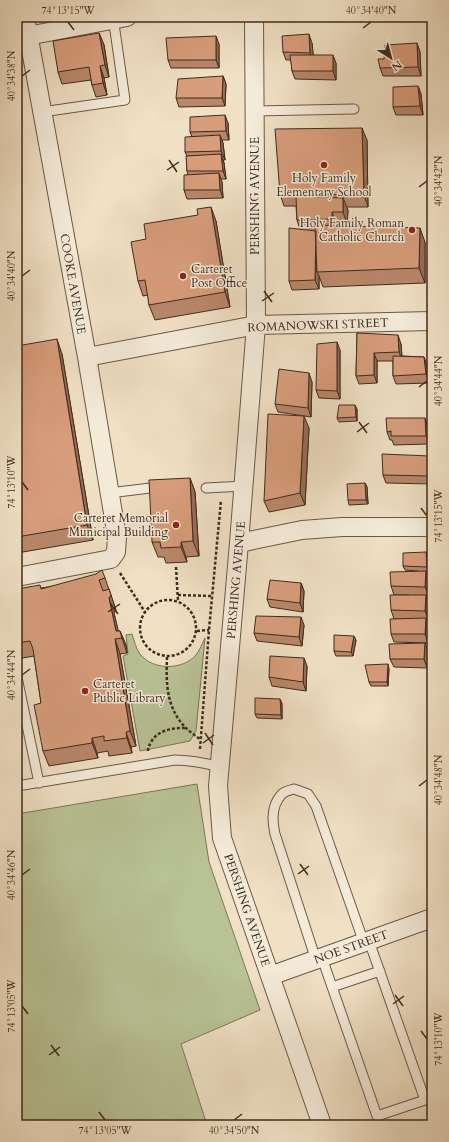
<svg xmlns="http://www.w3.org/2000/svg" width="449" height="1142" font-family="Cardo,serif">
	<rect width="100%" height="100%" fill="#f0e0c4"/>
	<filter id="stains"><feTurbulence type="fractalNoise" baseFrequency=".005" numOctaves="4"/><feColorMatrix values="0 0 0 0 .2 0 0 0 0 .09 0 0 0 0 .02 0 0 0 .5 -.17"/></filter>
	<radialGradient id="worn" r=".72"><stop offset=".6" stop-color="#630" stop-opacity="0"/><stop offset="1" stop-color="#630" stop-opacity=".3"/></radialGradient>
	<path fill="#b8c295" stroke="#7c765a" d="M132 634C134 640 136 649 140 654 153 671 183 670 196 655 200 650 202 644 205 638L196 731 190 741 140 751 123 656 128 654 126 635Z
		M197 784 209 862 260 1010 181 1044 207 1125H17V814Z"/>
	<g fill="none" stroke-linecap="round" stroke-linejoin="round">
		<g stroke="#6b5848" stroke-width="11">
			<path id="service" d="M255 111 354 109
				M42 112 125 100 113 17
				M206 488 244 486
				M109 493 159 487
				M17 677 39 783
				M17 786 175 760C192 760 205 763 221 767
				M322 958 377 1116 425 1100 369 941
				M316 960 275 834C272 821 271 805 282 794 285 791 291 790 294 789L308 794 316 806 364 943
				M332 987 380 971"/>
		</g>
		<g stroke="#6b5848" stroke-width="20">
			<path id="minor" d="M254 17 256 325 239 543 218 786 222 838 322 1125
				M17 38 127 17
				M87 357 256 325 432 321
				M239 543 302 530 342 527H432
				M17 577 111 559 116 552 117 537 87 357 25 17
				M270 976 432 918"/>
		</g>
		<path stroke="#3f2b1f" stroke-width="2.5" stroke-dasharray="3 2" stroke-linecap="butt" d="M176 567 178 601
			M120 573 145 612
			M178 595 212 596
			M140 628a28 28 0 1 1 56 0a28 28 0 1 1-56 0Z
			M197 631 209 630
			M167 657C166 683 166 708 186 728 190 732 196 736 201 740
			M200 749 209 630 221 500
			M148 751C148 748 149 746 151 742 158 730 172 728 185 728"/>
		<use href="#service" stroke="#f5ebd9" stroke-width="9"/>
		<use href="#minor" stroke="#f5ebd9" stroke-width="18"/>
	</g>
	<path fill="#ba876a" stroke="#3f2b1f" d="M99 33 104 45 109 77 104 78 107 95 96 97 92 85 91 80 62 84 58 72Z
		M312 43 313 55 336 63V80L295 79 292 71 291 60H286L283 52Z
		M417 43 420 52 421 76H383L380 68 384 59Z
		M219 44V68H171L168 60Z
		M223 76 226 84 225 106 179 107 176 98Z
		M418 86 421 94 423 115H396L393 107Z
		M228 123 229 140H222L223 143 225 160H223L224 163 226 179H221L222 182 223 198 187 199 184 190 188 175 187 171V156L185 152 192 137 190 132Z
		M367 140 368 207H346L348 210 347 224H336V225L425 242V283L323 287 319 276V289L292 290 289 281 300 230 297 220 296 206H284L280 194Z
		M216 221 230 307 155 320 149 305 148 295 143 296 138 281 146 239Z
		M357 333 401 344 402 356 424 357 427 365 429 383 396 384 393 376V361H377V383L359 384 356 376Z
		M17 346 62 354 93 540 17 553Z
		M340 350V399L319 398 316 390Z
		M312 382 311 417 278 412 275 404Z
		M357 409V421L339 422 337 418Z
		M428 426 429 444 394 445 392 440H390L387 432Z
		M309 428 305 505 269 512 264 501Z
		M430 456 432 463V484L386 483 383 475Z
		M190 478 195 492 199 556 186 557 187 562 166 563 164 557H158L152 542Z
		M365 483 367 487 368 504 349 505 348 500Z
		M426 552 428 556V572H426L429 579 428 595H426L429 603 428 619H426L429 627 428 643 394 642 391 634 402 619H394L391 610 409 595H394L391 586 418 571 405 570 403 566Z
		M105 578 116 610 114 613 118 631H120L126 645 127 653 120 654 136 746 131 747 132 753 109 756 108 751 97 753 98 758 49 766 43 751 41 703 34 656 17 659V589L41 588Z
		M301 583 304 591 303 612 270 607 267 599Z
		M304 625 302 646 257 641 254 633Z
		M356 640 353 656H336L334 651Z
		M425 643 428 652 427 668 394 667 390 659Z
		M307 666 306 691 272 686 269 677Z
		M389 669 388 686H371L369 682Z
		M280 699 282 704V719L257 718 255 714Z"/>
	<path fill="#976e56" stroke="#3f2b1f" d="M99 33 104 45 109 77 105 65Z
		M309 34 312 43 314 62 310 53Z
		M216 36 219 44V68L216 60Z
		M417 43 420 52 421 76 418 67Z
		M333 55 336 63V80L333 71Z
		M100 66 104 78 107 95 103 83Z
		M223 76 226 84 225 106 222 98Z
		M418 86 421 94 423 115 420 106Z
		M225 115 228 123 229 140 226 131Z
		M362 128 367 140 368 207 364 195Z
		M220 135 223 143 225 160 221 151Z
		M221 154 224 163 226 179 223 171Z
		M219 173 222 182 223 198 220 190Z
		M343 198 348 210 347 224 343 212Z
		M211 207 216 221 230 307 225 292Z
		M332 212 336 224V231L332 219Z
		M420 228 425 242V283L419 268Z
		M316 231 317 272 319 276V289L315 280Z
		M398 335 401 344 402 360 399 352Z
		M57 339 62 354 93 540 87 525Z
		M337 342 340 350V399L337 391Z
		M374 353 377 361V383L374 375Z
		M424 357 427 365 429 383 426 374Z
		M309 373 312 382 311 417 308 408Z
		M355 405 357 409V421L356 417Z
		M304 416 309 428 305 505 300 493Z
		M425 418 428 426 429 444 426 436Z
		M430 456 432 463V481L430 476Z
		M190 478 195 492 199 556 193 541Z
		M365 483 367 487 368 504 366 500Z
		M181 542 186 557 187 562 181 547Z
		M426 552 428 556V572L427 567Z
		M426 571 429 579 428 595 425 587Z
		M301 583 304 591 303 612 300 603Z
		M109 589 116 610 114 613 120 638 116 631 109 598Z
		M426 595 429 603 428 619 425 611Z
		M301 617 304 625 302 646 299 637Z
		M426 618 429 627 428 643 425 634Z
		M120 631 126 645 127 653 122 638Z
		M354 636 356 640 353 656 351 652Z
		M115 639 120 654 136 746 130 731Z
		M425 643 428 652 427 668 424 659Z
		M304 658 307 666 306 691 303 682Z
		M388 664 389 669 388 686 387 682Z
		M280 699 282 704V719L281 715Z
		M126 732 131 747 132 753 127 738Z
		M92 738 97 753 98 758 92 743Z"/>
	<path fill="#d89d7b" stroke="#3f2b1f" d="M99 33 105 65 100 66 103 83 92 85 89 67 58 72 53 41Z
		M309 34 310 53 283 52 282 36Z
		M216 36V60H168L166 38Z
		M417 43 418 67 380 68 378 59H384L385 45Z
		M290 55H333V71H292Z
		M223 76 222 98H176L178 79Z
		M418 86 420 106 393 107V87Z
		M225 115 226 131 190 132V117Z
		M362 128 364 195 280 194 275 129Z
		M220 135 221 151 185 152V137Z
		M221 154 223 171H187L186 156Z
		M219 173 220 190H184V175Z
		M296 196 343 198V212H332V219L297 220Z
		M211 207 225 292 149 305 145 280 138 281 131 242 146 239 144 224 198 215 197 209Z
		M315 225 420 228 419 268 317 272Z
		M289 228 316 231 315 280 289 281Z
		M357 333 398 335 399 352 374 353V375L356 376Z
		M57 339 87 525 17 537V346Z
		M337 342V391L316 390 317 344Z
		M393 356 424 357 426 374 393 376Z
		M279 369 309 373 308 408 275 404Z
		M339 405H355L356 417 337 418Z
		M268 414 304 416 300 493 264 501Z
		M386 418H425L426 436H391V431L387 432Z
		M382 454 430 456V476L383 475Z
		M190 478 193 541 181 542V547L161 548 160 542H152L149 480Z
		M365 483 366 500H348L347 484Z
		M426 552 427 567 403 566V553Z
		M102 570 105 578 99 580 103 591 109 589 111 595 109 598 116 631H120L122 638 115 639 130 731 126 732 127 738 104 741V736L92 738V743L43 751 34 705 41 703 33 649 30 641 17 643V589L40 585 41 589 96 574Z
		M426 571 425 587 391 586 390 572Z
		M270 580 301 583 300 603 267 599Z
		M390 595H426L425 611 391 610Z
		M256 616 301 617 299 637 254 633Z
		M426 618 425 634H391L390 619Z
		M334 635 354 636 351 652 334 651Z
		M425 643 424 659H390L389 644Z
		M270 656 304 658 303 682 269 677Z
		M388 664 387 682H369L365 665Z
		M255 698 280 699 281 715 255 714Z"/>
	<path fill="none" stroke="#3f2b1f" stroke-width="1.5" d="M68 22 74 30M363 28 371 22M22 76 30 70M169 160 177 172M167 170 179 162M419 187 427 181M22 276 30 270M264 291 272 302M262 301 274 293M419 387 427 381M359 422 367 433M357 432 369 423M22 482 28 490M421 508 427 516M110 603 118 614M108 612 120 604M22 675 30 669M205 733 213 745M203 743 214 735M419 786 427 780M300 864 308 875M298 874 309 866M22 875 30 869M395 995 403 1006M393 1004 404 996M22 1006 28 1014M421 1031 427 1039M51 1045 59 1056M49 1055 60 1047M99 1112 105 1120M234 1120 242 1114"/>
	<g fill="#8f2418" stroke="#f5ebd9" stroke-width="1.5">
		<circle cx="324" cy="165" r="4"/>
		<circle cx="412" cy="230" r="4"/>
		<circle cx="183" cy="276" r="4"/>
		<circle cx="176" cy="525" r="4"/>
		<circle cx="85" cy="691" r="4"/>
	</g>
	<g text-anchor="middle" stroke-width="3" stroke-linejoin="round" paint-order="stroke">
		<g font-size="12" fill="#3f2b1f" stroke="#f5ebd9" text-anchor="end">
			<text x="324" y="182" text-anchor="middle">Holy Family<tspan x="324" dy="14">Elementary School</tspan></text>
			<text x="404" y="227">Holy Family Roman<tspan x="404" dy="14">Catholic Church</tspan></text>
			<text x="191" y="273" text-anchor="start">Carteret<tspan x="191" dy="14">Post Office</tspan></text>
			<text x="168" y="522">Carteret Memorial<tspan x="168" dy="14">Municipal Building</tspan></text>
			<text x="93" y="688" text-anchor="start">Carteret<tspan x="93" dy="14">Public Library</tspan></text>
		</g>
		<g font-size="12" fill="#3f2b1f" stroke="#f5ebd9">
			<text transform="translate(255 196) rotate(-90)" y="4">PERSHING AVENUE</text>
			<text transform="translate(73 284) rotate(80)" y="4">COOKE AVENUE</text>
			<text transform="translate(318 325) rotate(-2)" y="4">ROMANOWSKI STREET</text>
			<text transform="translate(236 580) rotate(-85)" y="4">PERSHING AVENUE</text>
			<text transform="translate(247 910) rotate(71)" y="4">PERSHING AVENUE</text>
			<text transform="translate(351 947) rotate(-20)" y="4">NOE STREET</text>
		</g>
	</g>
	<rect width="449" height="1142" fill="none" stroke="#f0e0c4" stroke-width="44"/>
	<g transform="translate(391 58) rotate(144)" stroke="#f5ebd9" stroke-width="3" paint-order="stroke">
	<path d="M0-3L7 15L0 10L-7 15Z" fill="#3f2b1f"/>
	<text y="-6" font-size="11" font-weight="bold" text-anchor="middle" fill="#3f2b1f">N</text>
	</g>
	<rect x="22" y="22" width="405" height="1098" fill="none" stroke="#3f2b1f" stroke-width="1.5"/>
	<g font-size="10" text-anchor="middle" fill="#3f2b1f">
		<text x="68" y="14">74°13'15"W</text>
		<text x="371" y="14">40°34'40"N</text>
		<text transform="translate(11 76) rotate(-90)" y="4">40°34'38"N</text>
		<text transform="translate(438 181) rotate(-90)" y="4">40°34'42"N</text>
		<text transform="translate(11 276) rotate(-90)" y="4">40°34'40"N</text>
		<text transform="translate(438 381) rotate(-90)" y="4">40°34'44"N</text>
		<text transform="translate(11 482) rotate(-90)" y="4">74°13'10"W</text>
		<text transform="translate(438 516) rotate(-90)" y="4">74°13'15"W</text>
		<text transform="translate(11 675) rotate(-90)" y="4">40°34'44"N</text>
		<text transform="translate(438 780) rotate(-90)" y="4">40°34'48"N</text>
		<text transform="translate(11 875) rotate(-90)" y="4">40°34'46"N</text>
		<text transform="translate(11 1006) rotate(-90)" y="4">74°13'05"W</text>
		<text transform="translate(438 1039) rotate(-90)" y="4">74°13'10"W</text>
		<text x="105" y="1134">74°13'05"W</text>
		<text x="234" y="1134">40°34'50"N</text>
	</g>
	<rect width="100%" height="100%" filter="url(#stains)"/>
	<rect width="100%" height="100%" fill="url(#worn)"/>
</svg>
